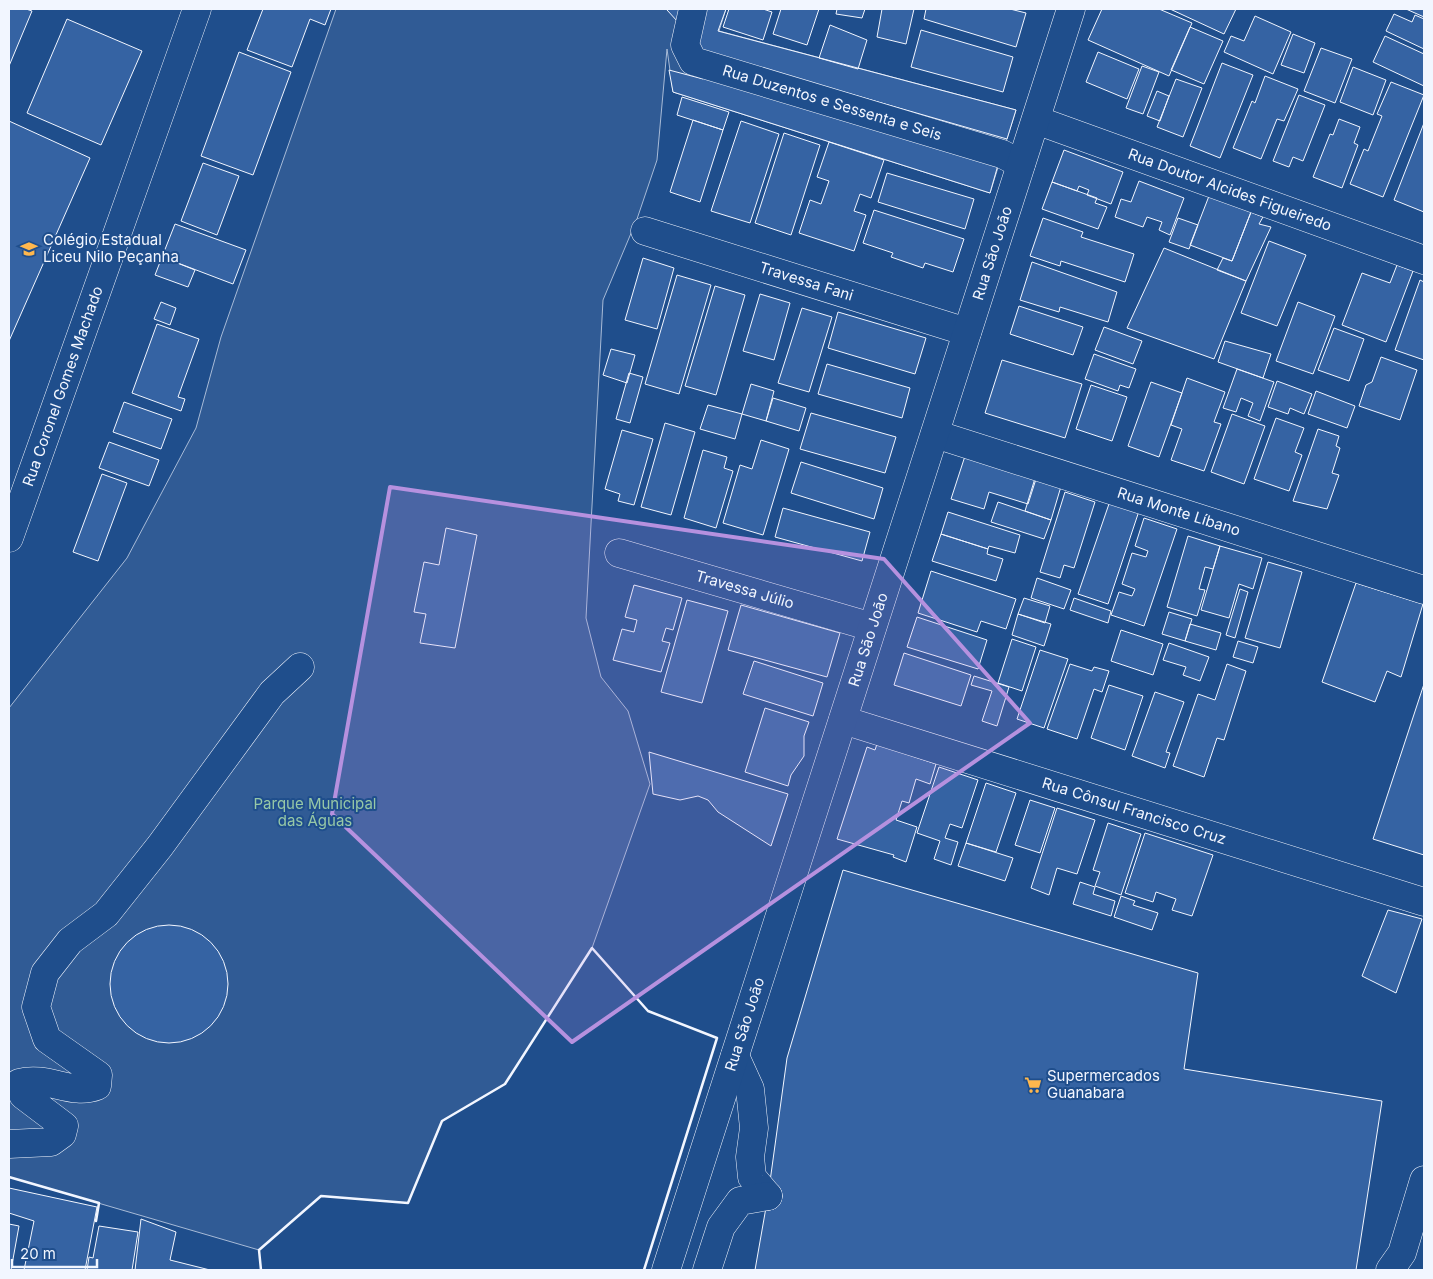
<svg xmlns="http://www.w3.org/2000/svg" width="1433" height="1279" font-family="Inter,sans-serif">
	<rect width="100%" height="100%" fill="#1f4e8c"/>
	<path fill="#305b95" stroke="#a8bbd7" d="M336 9H726L719 31 1016 110 990 193 673 92 667 49 657 160 637 219 603 300 586 618 601 677 628 711 650 784 592 948 505 1084 442 1121 408 1203 321 1196 259 1250 9 1177V708L127 558 196 428 221 337Z"/>
	<path fill="#3563a3" stroke="#f2f6ff" d="M9 9H26L32 11 9 66Z
		M263 9H331L325 25 310 19 292 67 247 50Z
		M667 9H684L678 22 667 10Z
		M699 9H726L718 31 1016 110 1007 139 697 50Z
		M729 9H763L772 12 763 40 723 27Z
		M781 9H819L807 45 773 34Z
		M837 9H865L862 18 836 14Z
		M882 9H914L906 44 877 37Z
		M926 9H1010L1026 13 1016 47 924 19Z
		M1102 9H1159L1192 23 1169 76 1088 40Z
		M1170 9H1236L1224 34Z
		M1406 9H1424V17Z
		M1394 14 1412 22 1415 15 1424 19V49L1386 31Z
		M1255 16 1291 32 1273 74 1224 52 1231 36 1244 41Z
		M67 19 142 51 101 145 27 113Z
		M830 25 867 40 858 69 819 58Z
		M1190 27 1223 41 1204 84 1171 70Z
		M921 30 1013 57 1003 92 911 67Z
		M1293 34 1315 43 1304 73 1281 65Z
		M1385 36 1424 54V86L1373 62Z
		M1321 48 1352 59 1335 103 1304 91Z
		M239 52 291 72 253 175 201 156Z
		M1098 52 1139 69 1127 99 1086 82Z
		M1222 63 1253 75 1220 158 1190 146Z
		M1142 66 1159 72 1143 114 1126 108Z
		M1353 67 1386 80 1373 115 1340 102Z
		M669 70 703 79 704 75 998 165 990 193 673 92Z
		M1265 76 1298 89 1284 121 1277 119 1261 159 1233 148 1252 101 1255 103Z
		M1176 79 1202 88 1183 137 1157 127Z
		M1391 82 1424 95 1383 197 1350 184 1364 149 1368 151 1382 116 1377 114Z
		M1157 91 1169 96 1160 121 1147 116Z
		M1299 95 1325 105 1303 161 1293 157 1289 167 1273 161Z
		M682 97 729 112 723 130 677 115Z
		M1339 119 1360 127 1354 143 1358 145 1342 188 1313 177 1330 134 1333 135Z
		M693 120 723 130 700 202 670 192Z
		M9 121 90 158 9 341Z
		M741 121 779 134 750 223 711 211Z
		M1424 123V212L1394 200Z
		M784 133 820 145 791 235 755 223Z
		M829 142 884 160 871 198 860 194 854 211 866 215 854 251 799 233 810 200 821 204 829 181 817 177Z
		M1064 150 1123 172 1111 204 1087 195 1089 190 1079 186 1077 191 1052 182Z
		M203 163 239 176 217 235 181 221Z
		M887 173 974 199 965 229 878 202Z
		M1139 181 1184 198 1170 235 1159 230 1162 222 1147 217 1143 227 1115 217 1121 199 1131 202Z
		M1052 182 1097 198 1095 203 1107 207 1098 229 1042 209Z
		M1209 196 1251 212 1232 261 1190 245Z
		M874 210 964 239 953 272 925 263 923 268 891 257 893 253 863 243Z
		M1251 212 1263 217 1259 224 1271 227 1246 281 1217 270 1223 258 1232 261Z
		M1043 218 1083 232 1081 237 1134 254 1125 282 1061 261 1060 266 1030 256Z
		M1178 218 1198 225 1189 249 1169 242Z
		M175 224 246 250 233 284 162 257Z
		M1269 241 1306 255 1277 326 1241 313Z
		M1164 248 1246 281 1214 359 1127 328Z
		M162 257 195 270 188 287 155 275Z
		M643 258 674 268 657 329 625 320Z
		M1032 262 1117 292 1108 322 1060 307 1059 312 1020 300Z
		M1397 265 1413 271 1386 342 1342 325 1362 273 1390 283Z
		M677 275 711 285 679 394 645 384Z
		M1420 280 1424 282V360L1395 350Z
		M715 286 745 295 716 395 685 386Z
		M760 294 790 303 774 360 743 351Z
		M161 302 176 308 170 325 154 319Z
		M1298 302 1335 316 1313 374 1276 361Z
		M1019 306 1083 327 1073 355 1010 334Z
		M802 308 832 317 809 392 778 383Z
		M838 312 926 338 915 374 828 348Z
		M157 324 199 339 178 397 185 399 181 411 132 393Z
		M1104 327 1142 341 1133 364 1095 350Z
		M1334 328 1364 339 1349 381 1318 370Z
		M1225 341 1271 354 1263 378 1218 362Z
		M611 349 635 355 627 383 603 375Z
		M1094 354 1136 369 1129 388 1120 385 1118 391 1085 379Z
		M1381 357 1417 370 1400 420 1359 406 1366 385 1372 382Z
		M1002 360 1082 384 1065 438 985 413Z
		M827 364 910 388 902 418 818 394Z
		M1237 369 1274 382 1260 421 1248 416 1253 403 1241 398 1236 412 1223 408Z
		M629 373 643 377 630 423 616 419Z
		M1187 378 1225 392 1214 422 1221 424 1204 471 1171 460 1182 429 1171 425Z
		M1277 381 1312 394 1304 414 1290 408 1288 414 1268 407Z
		M1151 382 1182 393 1159 457 1128 446Z
		M751 384 774 391 766 421 742 414Z
		M1091 385 1127 397 1112 441 1076 429Z
		M1316 391 1355 406 1347 428 1308 414Z
		M773 398 806 408 799 431 766 421Z
		M124 402 172 419 161 449 113 432Z
		M708 405 742 414 735 439 700 429Z
		M811 413 896 437 885 473 800 449Z
		M1232 414 1265 426 1244 484 1211 472Z
		M1276 418 1304 428 1295 452 1302 455 1289 491 1254 479Z
		M665 423 695 432 671 515 641 507Z
		M1318 429 1339 436 1336 446 1340 448 1332 473 1339 475 1327 509 1293 501Z
		M622 430 653 439 634 505 618 501 620 494 605 489Z
		M761 440 789 449 763 535 723 523 740 465 752 469Z
		M109 442 159 460 149 486 99 468Z
		M703 450 727 457 724 468 733 471 716 528 684 518Z
		M965 456 1036 479 1028 504 989 492 984 509 951 499Z
		M801 462 883 488 874 519 791 493Z
		M102 474 127 483 98 561 73 552Z
		M1036 475 1062 483 1051 520 1025 511Z
		M1065 492 1095 502 1074 568 1064 565 1060 578 1040 572Z
		M1110 501 1139 511 1108 604 1078 594Z
		M998 502 1051 520 1044 539 991 522Z
		M783 508 870 532 862 561 775 537Z
		M948 512 1020 535 1015 553 989 546 988 549 941 534Z
		M1144 518 1177 529 1144 626 1111 615 1119 592 1132 596 1135 589 1122 584 1132 553 1146 557 1148 551 1135 546Z
		M446 528 477 535 455 648 420 643 426 614 414 612 424 562 439 565Z
		M941 534 988 549 987 554 1003 559 996 581 932 561Z
		M1188 536 1220 546 1213 569 1205 567 1199 589 1205 590 1197 616 1167 607Z
		M1220 546 1262 558 1253 589 1239 584 1229 618 1201 610Z
		M1268 562 1302 572 1280 648 1245 638Z
		M931 571 1016 599 1006 629 981 621 977 632 918 613Z
		M1037 578 1071 590 1064 609 1031 598Z
		M1356 583 1423 604 1401 677 1387 671 1375 702 1322 682Z
		M634 585 682 598 673 630 666 628 662 641 670 643 661 672 613 660 622 629 634 632 637 620 625 617Z
		M1240 589 1248 592 1235 638 1226 635Z
		M1024 598 1050 606 1045 623 1018 614Z
		M1074 598 1111 611 1108 623 1070 610Z
		M687 600 728 611 702 703 661 692Z
		M741 605 840 633 827 677 728 650Z
		M1169 612 1192 619 1185 641 1162 634Z
		M1018 614 1051 624 1044 646 1012 635Z
		M917 617 987 640 978 669 907 647Z
		M1190 624 1221 633 1216 650 1185 641Z
		M1121 630 1163 644 1153 675 1111 661Z
		M1012 639 1036 647 1022 691 998 683Z
		M1238 641 1258 647 1253 663 1233 657Z
		M1169 643 1209 657 1200 681 1183 675 1186 667 1163 660Z
		M1040 650 1068 659 1044 728 1017 719Z
		M904 653 971 675 961 706 894 685Z
		M754 661 823 683 813 716 743 694Z
		M1070 664 1092 671 1094 667 1109 671 1102 692 1094 689 1077 739 1047 729Z
		M1227 664 1246 671 1224 740 1217 738 1204 777 1173 766 1198 694 1215 700Z
		M974 676 1009 687 997 726 982 721 992 691 971 685Z
		M1424 684V855L1373 839Z
		M1109 685 1143 696 1125 750 1091 738Z
		M1155 692 1184 702 1166 752 1170 753 1165 768 1132 756Z
		M765 708 809 722 804 736V756L791 775 788 786 745 772Z
		M877 744 936 764 930 784 916 779 909 803 902 801 896 820 917 827 906 862 893 857 894 855 837 839 867 747 875 750Z
		M649 752 788 794 771 846 718 812 708 800 698 796 680 800 653 794Z
		M939 767 978 780 962 828 950 824 945 838 958 842 951 865 934 859 940 841 917 833Z
		M986 783 1016 793 996 852 966 843Z
		M1030 800 1055 808 1040 853 1015 845Z
		M1057 808 1095 820 1077 874 1057 868 1049 895 1031 888Z
		M1108 823 1141 834 1121 895 1095 886 1100 872 1093 870Z
		M1145 833 1213 855 1192 916 1172 910 1176 899 1156 892 1153 902 1125 893Z
		M966 843 1013 858 1005 881 958 866Z
		M843 870 1198 973 1184 1069 1382 1101 1356 1270H755L768 1196 787 1058Z
		M1080 882 1095 887 1093 894 1115 901 1111 916 1073 904Z
		M1121 896 1135 901 1133 905 1158 913 1152 930 1114 917Z
		M1388 910 1422 919 1396 993 1362 976Z
		M110 984a59 59 0 1 1 118 0a59 59 0 1 1-118 0Z
		M9 1188 97 1207 85 1270H24L34 1221 9 1213Z
		M141 1219 176 1232 170 1260 210 1270H135Z
		M9 1224 19 1226 11 1270H9Z
		M99 1226 138 1232 132 1270H87L89 1257 93 1258Z"/>
	<g fill="none" stroke-linecap="round" stroke-linejoin="round">
		<g stroke="#f2f6ff" stroke-width="29">
			<g id="minor">
				<path id="s1" d="M693 9 685 45 693 61 1002 154 1021 164"/>
				<path id="s2" d="M1036 120 1424 260"/>
				<path id="s3" d="M645 231 967 332"/>
				<path id="s4" d="M935 434 1424 590"/>
				<path id="s5" d="M9 538 197 9"/>
				<path id="s6" d="M619 553 872 627"/>
				<path id="s7" d="M843 720 1424 902"/>
				<path d="M735 1056 750 1089 754 1128 750 1157 752 1177 768 1196"/>
				<path d="M9 1144 51 1142 62 1134 64 1126 23 1095 19 1083C48 1075 71 1096 97 1086L98 1075 47 1039 36 1007 45 973 70 941 106 914 160 846 272 693 300 667"/>
				<path id="s8" d="M666 1270 1071 9"/>
				<path d="M707 1270 721 1227 740 1201 768 1196"/>
				<path d="M1390 1270 1402 1253 1424 1180"/>
			</g>
		</g>
		<use href="#minor" stroke="#1f4e8c" stroke-width="28"/>
		<path stroke="#f2f6ff" stroke-width="2.5" d="M9 1177 99 1203 96 1221
			M261 1270 259 1250 321 1196 408 1203 442 1121 505 1084 592 948 648 1011 717 1038 644 1270"/>
	</g>
	<path fill="#b691df" fill-opacity="0.2" stroke="#b691df" stroke-width="4" stroke-linejoin="round" d="M390 487 884 559 1030 723 572 1042 332 814Z"/>
	<defs>
		<g id="school-bare" transform="scale(1.35)"><path d="M0-5L7-2L0 1L-7-2ZM-4 1L0 2.5L4 1V4Q0 6-4 4Z" fill="#ffb74d" stroke="#1f4e8c" stroke-width="2.5" paint-order="stroke"/></g>
		<g id="supermarket-bare" transform="scale(1.35)"><path d="M-6-5.5h2.5l.6 2H6L4.5 2H-2.5L-4.4-4H-6ZM-1.5 3.2a1.3 1.3 0 1 0 .1 0ZM3 3.2a1.3 1.3 0 1 0 .1 0Z" fill="#ffb74d" stroke="#1f4e8c" stroke-width="2.5" paint-order="stroke"/></g>
	</defs>
	<g fill-rule="evenodd">
		<use href="#school-bare" x="29" y="249"/>
		<use href="#supermarket-bare" x="1033" y="1085"/>
	</g>
	<g text-anchor="middle" stroke-width="4" stroke-linejoin="round" paint-order="stroke">
		<g font-size="15" fill="#f2f6ff" stroke="#1f4e8c">
			<text dy="5" stroke="none"><textPath href="#s1" startOffset="200">Rua Duzentos e Sessenta e Seis</textPath></text>
			<text dy="5" stroke="none"><textPath href="#s2" startOffset="206">Rua Doutor Alcides Figueiredo</textPath></text>
			<text dy="5" stroke="none"><textPath href="#s8" startOffset="1068">Rua São João</textPath></text>
			<text dy="5" stroke="none"><textPath href="#s3" startOffset="169">Travessa Fani</textPath></text>
			<text dy="5" stroke="none"><textPath href="#s5" startOffset="161">Rua Coronel Gomes Machado</textPath></text>
			<text dy="5" stroke="none"><textPath href="#s4" startOffset="256">Rua Monte Líbano</textPath></text>
			<text dy="5" stroke="none"><textPath href="#s6" startOffset="131">Travessa Júlio</textPath></text>
			<text dy="5" stroke="none"><textPath href="#s8" startOffset="662">Rua São João</textPath></text>
			<text dy="5" stroke="none"><textPath href="#s7" startOffset="305">Rua Cônsul Francisco Cruz</textPath></text>
			<text dy="5" stroke="none"><textPath href="#s8" startOffset="258">Rua São João</textPath></text>
		</g>
		<g font-size="15" fill="#f2f6ff" stroke="#1f4e8c" text-anchor="start">
			<text x="43" y="245">Colégio Estadual<tspan x="43" dy="17">Liceu Nilo Peçanha</tspan></text>
			<text x="1047" y="1081">Supermercados<tspan x="1047" dy="17">Guanabara</tspan></text>
		</g>
		<g font-size="15" fill="#97c8a6" stroke="#1f4e8c">
			<text x="315" y="809">Parque Municipal<tspan x="315" dy="17">das Águas</tspan></text>
		</g>
	</g>
	<rect width="1433" height="1279" fill="none" stroke="#f2f6ff" stroke-width="20"/>
	<path d="M12 1259v8h85v-8" fill="none" stroke="#f2f6ff" stroke-width="2.5"/>
	<text x="20" y="1259" font-size="15" fill="#f2f6ff" stroke="#1f4e8c" stroke-width="4" paint-order="stroke">20 m</text>
</svg>
